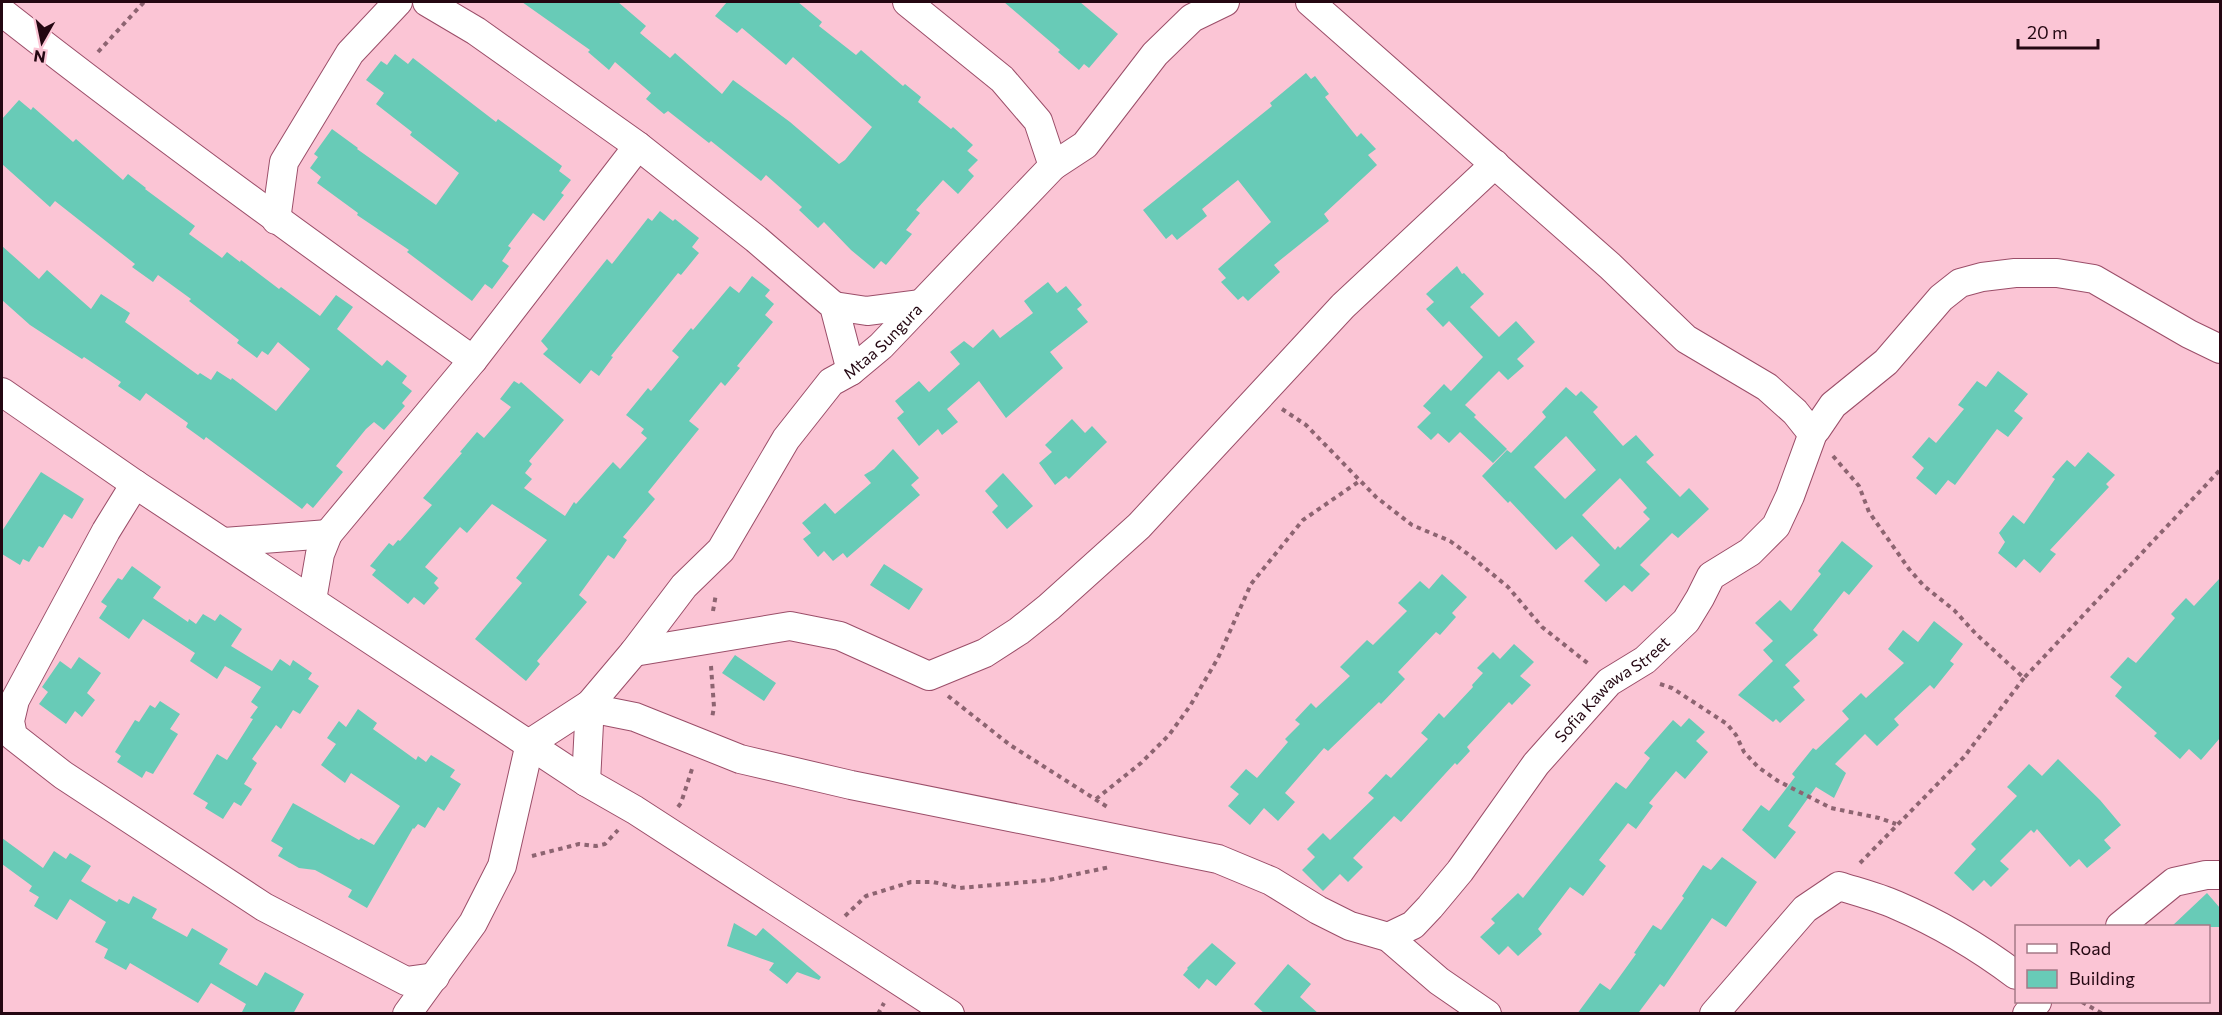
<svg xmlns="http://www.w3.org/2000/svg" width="2222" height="1015" font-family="Commissioner,sans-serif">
	<rect width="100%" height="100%" fill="#fbc5d5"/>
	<path fill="#68cbb7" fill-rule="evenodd" d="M522 2H618L646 26 640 33 670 58 675 53 722 94 733 80 790 122 839 164 845 160 872 127 793 57 786 65 742 28 737 33 715 16 727 2H798L822 22 819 26 856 55 861 50 903 86 905 84 921 97 918 102 951 129 953 127 973 145 967 151 978 160 968 170 974 176 958 194 943 180 916 210 920 213 906 230 912 234 886 265 881 261 874 269 851 250 824 222 818 228 799 210 802 207 766 175 761 181 711 141 709 143 668 111 664 114 646 99 651 93 615 62 609 70 588 52 590 50Z
		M1004 2H1080L1118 34 1089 68 1084 64 1079 70 1058 52 1060 50Z
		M395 54 408 64 413 58 496 122 498 119 562 166 559 171 571 180 561 193 564 195 544 221 533 213 508 246 511 248 502 261 509 266 492 289 485 284 472 301 407 252 409 250 357 215 358 213 317 183 321 177 310 168 318 157 314 154 332 129 358 148 357 149 436 205 459 173 410 135 412 132 376 104 384 93 366 80 381 61 387 65Z
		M1306 73 1311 79 1315 76 1329 94 1325 97 1357 137 1361 133 1376 149 1368 155 1377 165 1324 214 1329 221 1274 265 1280 272 1248 301 1243 296 1238 300 1221 282 1226 278 1218 269 1271 222 1238 180 1202 209 1207 216 1177 240 1172 234 1166 239 1143 210 1272 106 1270 103Z
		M19 100 31 110 33 107 73 142 76 139 123 180 128 174 146 188 145 189 195 226 189 234 222 258 227 252 240 262 241 260 279 289 281 287 320 316 336 295 353 307 337 329 382 366 387 360 407 376 402 383 412 391 402 403 405 406 384 430 374 422 366 429 336 466 343 472 313 508 307 503 302 509 206 437 204 440 186 427 188 423 146 393 140 401 118 386 121 382 84 357 82 359 30 325 2 300V246L39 279 47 270 91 309 101 294 130 313 125 322 198 375 200 373 211 380 217 371 231 380 232 378 276 411 310 369 278 342 268 355 262 351 257 358 237 343 239 340 189 301 191 299 158 275 153 282 132 267 135 264 55 201 50 207 2 164V119Z
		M660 211 673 221 675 219 699 238 692 247 699 253 681 275 678 273 611 356 613 357 599 376 591 370 580 384 543 354 548 349 541 341 607 259 612 264 648 218 652 221Z
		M1457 266 1462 274 1464 273 1484 294 1470 307 1499 337 1516 321 1535 342 1517 359 1524 366 1508 380 1499 371 1465 405 1476 415 1474 417 1507 449 1493 463 1460 432 1449 443 1438 433 1431 440 1417 427 1431 413 1423 406 1444 384 1451 391 1483 357 1449 321 1443 327 1426 309 1434 302 1426 294Z
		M752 276 770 290 765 296 774 304 765 315 773 322 737 366 740 368 725 386 721 382 689 421 699 429 648 492 655 499 623 537 627 540 614 559 608 555 579 595 587 602 537 661 540 664 526 681 475 639 522 583 516 578 547 540 492 504 467 533 460 527 425 567 438 578 434 583 439 588 424 605 414 597 408 604 372 575 376 570 370 566 389 543 393 546 398 540 400 541 432 505 423 498 462 453 460 452 477 432 484 438 511 407 500 399 514 381 519 384 521 382 564 420 529 461 532 464 525 473 532 479 524 488 565 516 574 502 576 504 613 462 620 469 647 438 641 433 644 429 626 415 648 388 651 391 679 357 672 351 691 328 693 330 730 286 739 293Z
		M1048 282 1057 293 1066 286 1082 305 1077 309 1088 322 1050 352 1063 368 1006 418 979 381 947 409 958 422 942 435 938 429 919 446 897 418 904 412 895 401 919 381 929 392 960 364 950 352 964 341 973 348 993 329 1000 338 1033 313 1024 301Z
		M1998 371 2028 394 2014 411 2023 418 2008 437 1997 429 1955 485 1948 480 1936 495 1916 478 1924 468 1912 457 1929 437 1936 443 1964 409 1958 405 1977 381 1986 387Z
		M1566 387 1576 396 1581 391 1598 407 1593 412 1623 446 1636 435 1654 455 1646 462 1680 497 1689 488 1709 509 1678 538 1672 533 1640 565 1650 574 1632 592 1624 585 1606 602 1584 581 1600 565 1572 536 1556 550 1510 501 1508 503 1482 476 1507 450 1511 453 1546 417 1542 412ZM1566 436 1596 470 1565 499 1534 467ZM1620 478 1647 508 1643 512 1650 519 1620 548 1618 546 1615 550 1582 515Z
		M1072 419 1085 433 1092 426 1107 442 1069 479 1066 476 1055 485 1039 463 1052 452 1045 445Z
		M893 449 919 478 911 485 920 495 847 558 843 553 833 561 824 551 818 557 803 539 811 533 802 523 825 503 835 514 871 483 864 475 874 469Z
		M2088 452 2115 475 2106 484 2109 487 2050 550 2056 554 2040 573 2024 559 2016 568 1998 553 2005 542 1999 533 2013 515 2024 524 2055 479 2052 477 2067 460 2075 467Z
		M41 472 84 499 72 519 64 514 43 548 39 546 29 562 23 559 20 565 2 554V531Z
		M1003 473 1033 506 1007 529 992 512 998 506 985 491Z
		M1842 541 1873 566 1849 595 1844 591 1813 630 1818 635 1785 665 1800 681 1793 687 1805 700 1780 723 1776 719 1773 722 1738 695 1773 661 1763 650 1773 641 1755 623 1780 600 1791 611 1821 574 1818 571Z
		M884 564 923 589 909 610 870 585Z
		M132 566 161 587 153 598 188 622 189 619 196 624 203 614 215 621 220 614 242 629 231 646 272 671 280 659 290 666 293 660 312 673 308 679 319 686 300 714 293 710 281 729 276 725 252 759 257 763 244 784 252 789 241 806 234 802 223 819 205 808 208 803 193 794 217 754 227 760 253 719 250 718 258 707 251 702 261 687 225 666 217 679 190 661 195 653 143 619 129 639 99 618 107 606 101 602 118 578 122 580Z
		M1442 574 1467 597 1452 613 1456 617 1440 635 1436 632 1398 672 1405 679 1381 704 1379 702 1328 751 1324 748 1285 793 1295 802 1278 821 1264 808 1250 825 1228 806 1239 794 1230 787 1246 769 1257 778 1288 742 1285 739 1300 724 1295 720 1311 703 1316 708 1350 676 1340 667 1367 640 1373 645 1407 611 1398 603 1420 581 1429 589Z
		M2220 578V738L2201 760 2189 749 2180 759 2154 736 2157 733 2115 696 2122 687 2110 677 2128 657 2136 663 2175 618 2171 614 2186 598 2194 606Z
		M1934 621 1963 644 1950 661 1954 664 1934 689 1930 685 1894 719 1899 725 1877 746 1865 734 1835 764 1846 773 1834 798 1816 787 1788 826 1796 832 1775 859 1742 830 1761 805 1769 811 1795 777 1792 774 1813 748 1816 750 1849 719 1842 711 1861 693 1866 698 1904 663 1888 649 1903 630 1918 642Z
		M1514 644 1534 662 1520 676 1531 685 1512 705 1509 702 1467 747 1470 751 1457 765 1455 763 1401 822 1394 816 1353 858 1363 867 1348 882 1340 874 1323 891 1302 870 1315 857 1307 849 1323 833 1330 840 1374 798 1368 793 1386 774 1391 778 1428 739 1421 733 1439 713 1444 718 1473 687 1472 685 1483 673 1477 668 1493 652 1500 659Z
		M735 655 776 683 764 701 722 673Z
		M79 657 101 673 87 693 95 700 82 717 75 711 66 724 39 704 48 692 42 687 60 661 71 669Z
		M160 701 180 714 170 729 178 734 153 774 146 771 142 778 117 762 121 756 115 752 135 720 139 722 150 705 155 708Z
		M358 709 377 723 373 729 416 760 418 756 426 762 431 755 455 770 450 777 461 784 444 811 438 807 425 828 418 824 414 829 413 828 367 908 348 897 352 890 315 870 299 868 278 856 283 848 271 841 293 803 359 840 361 838 374 845 400 806 351 773 345 783 321 765 336 744 327 738 339 721 346 727Z
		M1689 718 1705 732 1696 741 1708 752 1685 779 1676 771 1649 803 1653 806 1636 829 1628 823 1599 860 1606 866 1583 896 1570 887 1538 929 1542 934 1518 956 1508 946 1499 955 1480 937 1495 923 1491 919 1518 893 1523 898 1616 782 1626 789 1650 758 1644 753 1673 720 1681 727Z
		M2058 759 2100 800 2121 825 2104 840 2111 848 2087 868 2079 859 2070 867 2037 829 2034 833 2031 830 2000 861 2009 869 1991 887 1984 880 1973 891 1954 873 1976 849 1971 844 2017 796 2007 787 2029 764 2042 776Z
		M2 838 43 868 54 851 66 859 70 853 91 866 81 881 117 902 119 899 129 904 133 896 157 909 152 918 187 937 192 928 228 949 219 964 257 986 265 972 304 994 293 1014H241L246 1004 211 983 198 1003 130 963 126 970 104 958 108 949 95 942 106 922 70 899 57 920 34 906 39 897 29 891 32 886 2 864Z
		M1722 857 1757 882 1726 927 1712 918 1664 987 1660 984 1639 1012 1642 1014H1577L1600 983 1610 990 1636 954 1634 953 1653 925 1661 930 1684 898 1682 896 1703 865 1711 870Z
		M2207 893 2220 908V927H2171Z
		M734 923 756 936 763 928 821 977 819 980 797 972 787 984 769 970 774 963 727 946Z
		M1212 943 1236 963 1216 986 1207 979 1199 989 1183 975 1188 969 1187 968Z
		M1288 964 1311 984 1300 997 1319 1014H1265L1254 1004Z"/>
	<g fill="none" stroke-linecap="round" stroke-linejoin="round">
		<g stroke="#9b4e69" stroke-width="30">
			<g id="minor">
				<path d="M427 2 476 31 638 146 756 239 834 306 851 371"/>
				<path d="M1310 2 1610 266 1686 339 1767 387 1795 412 1811 432 1816 430 1833 405 1886 362 1941 298 1960 283 1982 277 2015 273H2057L2094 279 2189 334 2220 349"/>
				<path d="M2 12C155 132 314 247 473 360"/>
				<path d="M1053 166 1085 145 1155 54 1192 18 1225 2"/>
				<path d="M276 220 284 162 350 53 398 2"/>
				<path d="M834 306 867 311 921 304"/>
				<path d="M2 392 135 484 586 782 635 810 950 1014"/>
				<path d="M135 484 106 531 15 700 10 721 13 736 63 775 264 907 406 981 435 977"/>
				<path d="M224 542 328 534"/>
				<path d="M312 600 320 554 328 534 473 360 638 146"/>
				<path d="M634 652 790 626 840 636 929 676 985 653 1019 631 1049 607 1139 526 1343 306 1495 164"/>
				<path d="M590 708 635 717 740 759 851 785 1218 859 1271 881 1318 910 1350 926 1388 937 1439 981 1487 1014"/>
				<path d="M586 782 590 704"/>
				<path d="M2120 926 2174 882 2206 875H2220"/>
				<path id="s1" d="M1388 937 1413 925 1430 907 1460 871 1536 764 1609 682 1645 660 1686 621 1700 598 1711 576 1750 552 1776 526 1790 496 1813 433"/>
				<path id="s2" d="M407 1014 473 923 502 866 530 743 590 704 634 652 684 586 721 550 786 439 831 382 851 371 881 346 1053 166 1038 121 1002 79 907 2"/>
				<path d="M1714 1014 1805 909 1839 886C1858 892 1878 897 1896 905 1938 923 1980 948 2016 975"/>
				<path d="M2027 1014 2037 1002"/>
			</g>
		</g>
		<path stroke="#8d6471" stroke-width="4" stroke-dasharray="4.5 4.5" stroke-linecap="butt" d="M98 52 144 2
			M1282 409 1306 425 1376 497 1412 525 1450 541 1472 557 1508 587 1542 627 1590 665
			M1833 456 1859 486 1869 512 1909 569 1924 586 1954 610 1976 634 2024 678 2220 470
			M713 611 716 594
			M711 666 714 707 712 718
			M1660 684 1672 688 1727 724 1736 735 1744 752 1758 767 1778 781 1831 808 1879 818 1896 824
			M948 696 1010 745 1109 808
			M1096 799 1141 763 1169 735 1190 706 1218 658 1251 584 1303 520 1361 480
			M678 807 681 803 692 769
			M532 856 579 844 596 846 605 844 618 830
			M1860 863 1964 757 2024 678
			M845 916 866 896 911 882H933L960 888 1049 880 1110 867
			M2082 1002 2103 1014
			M878 1014 884 1003"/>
		<use href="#minor" stroke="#fff" stroke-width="28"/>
	</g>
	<g text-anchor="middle" stroke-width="6" stroke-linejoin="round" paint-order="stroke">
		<g font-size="16" fill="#240712" stroke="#fbc5d5">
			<text dy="6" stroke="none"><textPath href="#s2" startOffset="844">Mtaa Sungura</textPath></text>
			<text dy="6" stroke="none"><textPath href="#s1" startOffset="338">Sofia Kawawa Street</textPath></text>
		</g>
	</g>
	<rect width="2222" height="1015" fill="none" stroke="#240712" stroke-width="6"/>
	<rect x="2015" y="925" width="195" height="78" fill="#fbc5d5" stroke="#a57987" stroke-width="1.5"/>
	<rect x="2027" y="944" width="30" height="9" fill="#ffffff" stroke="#a57987" stroke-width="1.5"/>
	<text x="2069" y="955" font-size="18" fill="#240712">Road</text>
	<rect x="2027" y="970" width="30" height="18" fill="#68cbb7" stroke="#a57987" stroke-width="1.5"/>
	<text x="2069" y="985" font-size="18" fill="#240712">Building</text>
	<g transform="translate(42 42) rotate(189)" stroke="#fbc5d5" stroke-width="4.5" paint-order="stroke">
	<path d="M0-4.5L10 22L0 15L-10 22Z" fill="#240712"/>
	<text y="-9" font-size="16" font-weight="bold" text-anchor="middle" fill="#240712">N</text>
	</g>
	<path d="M2018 39v9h80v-9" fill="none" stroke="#240712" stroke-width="3"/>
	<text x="2027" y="39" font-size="18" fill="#240712" stroke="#fbc5d5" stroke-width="4.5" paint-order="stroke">20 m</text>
</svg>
